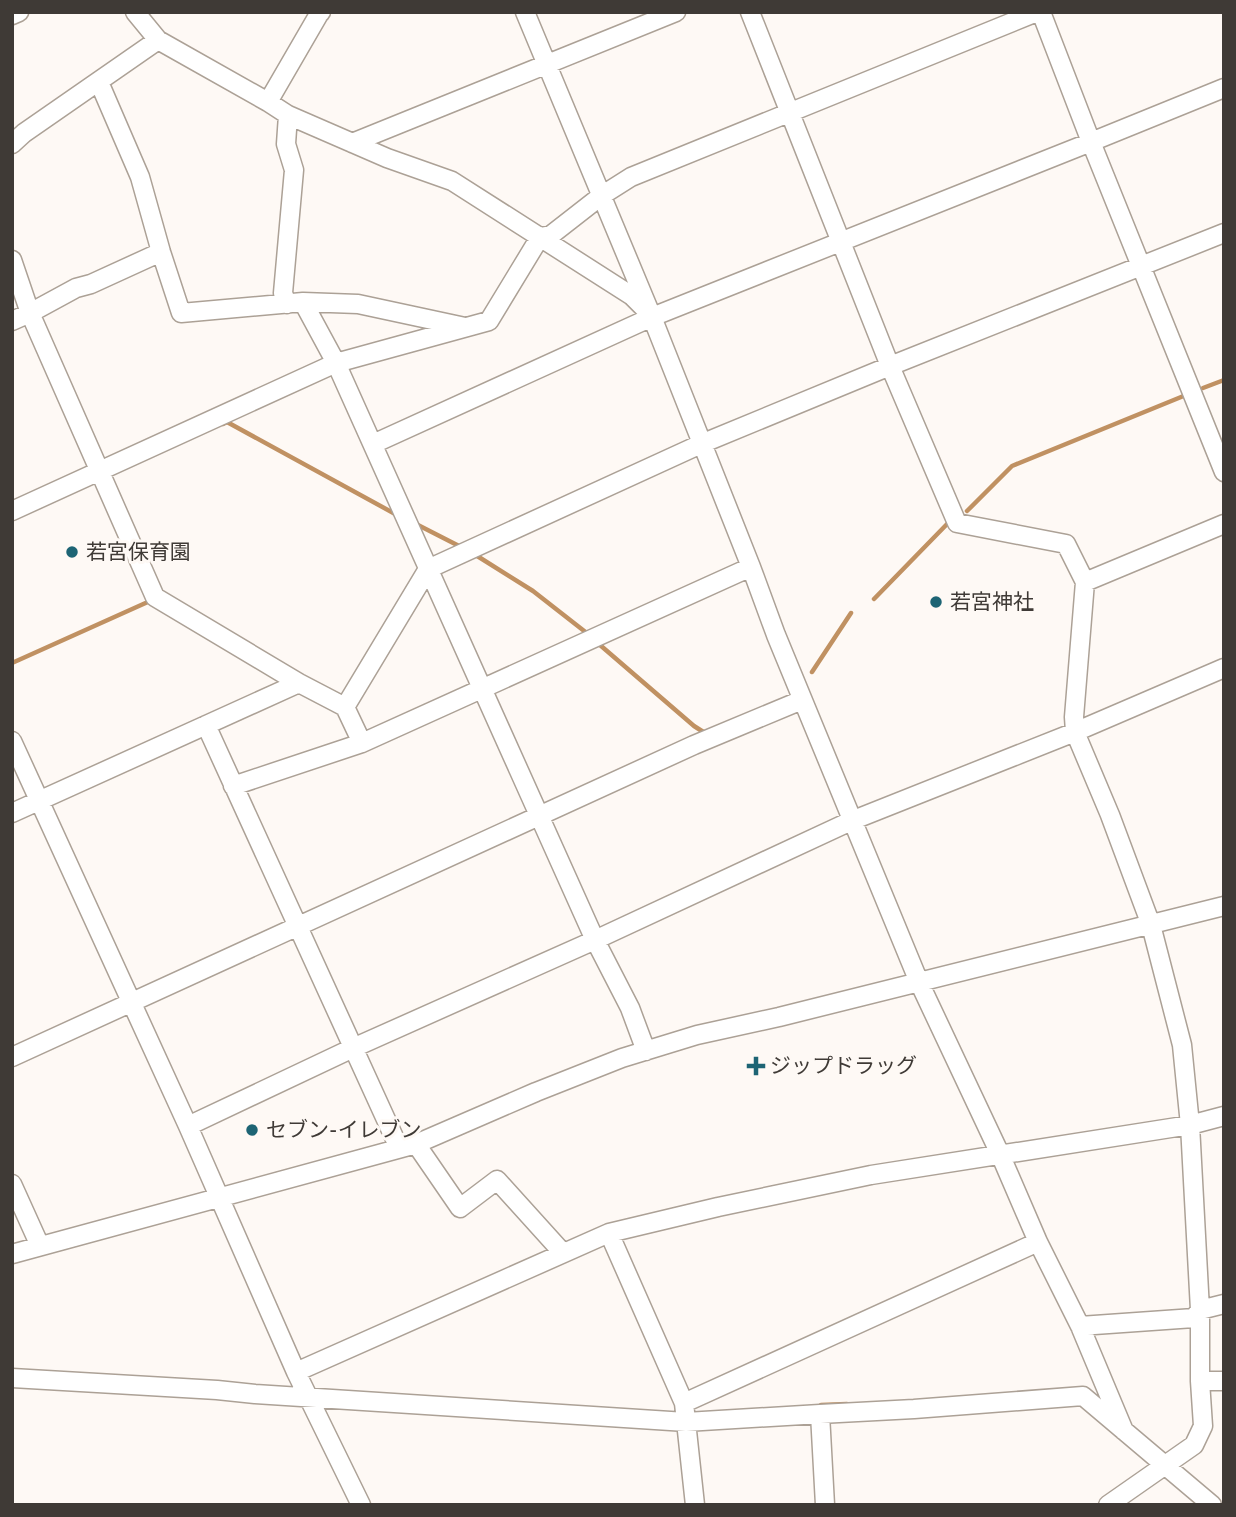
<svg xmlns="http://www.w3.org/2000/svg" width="1236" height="1517" font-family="'IBM Plex Sans','Noto Sans JP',sans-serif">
	<rect width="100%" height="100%" fill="#fef9f5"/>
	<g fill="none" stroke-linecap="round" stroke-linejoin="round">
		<path stroke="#c09162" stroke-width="4.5" d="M1203 388 1224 380
			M223 424 227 422 397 515
			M967 511 1012 466 1186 395
			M416 524 461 547
			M474 554 533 591 588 634
			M874 599 950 521
			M600 645 694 726 705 733
			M12 663 150 601
			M812 672 851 613
			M821 1405 847 1404"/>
		<g stroke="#aca196" stroke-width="21">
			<path id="minor" d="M135 12 158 40 268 102 288 115 387 158 452 181 632 296 647 311
				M525 12 652 317 751 567 776 635 919 982 1000 1154 1038 1242 1080 1326 1124 1431
				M750 12 890 366 957 523 1066 544 1085 582 1074 717 1075 732 1110 815 1151 925 1182 1045 1190 1125 1200 1310V1381L1203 1426 1194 1445 1108 1505
				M1041 12 1091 142 1224 472
				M12 15 19 12
				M99 82 140 177 161 252 181 313 303 302 358 304 465 327
				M268 102 319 14 321 12
				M352 143 676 12
				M12 144 24 133 158 40
				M12 260 30 313 155 597 299 683 345 707 428 569 701 444 890 366 1224 233
				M303 302 336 363 595 940 630 1008 646 1051
				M287 304 283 293 294 170 286 144 288 115
				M12 321 30 313 76 288 91 284 161 252
				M373 444 652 317 1091 142 1224 88
				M12 511 336 363 489 321 540 237 551 235 601 196 631 177 1037 12
				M1085 582 1224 524
				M345 707 362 743
				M206 725 399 1148
				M12 741 188 1126 296 1372 361 1505
				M233 786 362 743 751 567
				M12 813 299 683
				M12 1057 694 745 802 700
				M188 1126 353 1048 595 940 851 821 1075 732 1224 668
				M416 1144 460 1208 497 1180 563 1253
				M12 1184 40 1246
				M609 1233 684 1403
				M12 1254 416 1144 536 1092 622 1058 697 1035 779 1017 1224 906
				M1080 1326 1194 1318 1200 1310 1224 1304
				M296 1372 609 1233 718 1207 871 1175 1190 1125 1224 1116
				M12 1378 217 1390 255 1394 686 1422 820 1414 825 1505
				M1200 1381H1224
				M820 1414 914 1409 1083 1396 1212 1505
				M695 1505 684 1403 1038 1242"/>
		</g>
		<use href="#minor" stroke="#fff" stroke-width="18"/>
	</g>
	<g fill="#1d6474" stroke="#fef9f5" stroke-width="2.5">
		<circle cx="72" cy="552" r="7"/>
		<circle cx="936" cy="602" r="7"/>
		<path d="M752.5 1055.5h7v7h7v7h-7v7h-7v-7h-7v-7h7z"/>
		<circle cx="252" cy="1130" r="7"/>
	</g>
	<g text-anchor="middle" stroke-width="6" stroke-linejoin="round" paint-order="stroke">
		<g font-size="21" fill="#3f3a36" stroke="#fef9f5" text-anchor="start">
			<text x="86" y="559">若宮保育園</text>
			<text x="950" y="609">若宮神社</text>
			<text x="770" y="1073">ジップドラッグ</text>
			<text x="266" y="1137">セブン-イレブン</text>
		</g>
	</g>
	<rect width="1236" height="1517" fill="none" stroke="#3f3a36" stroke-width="28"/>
</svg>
